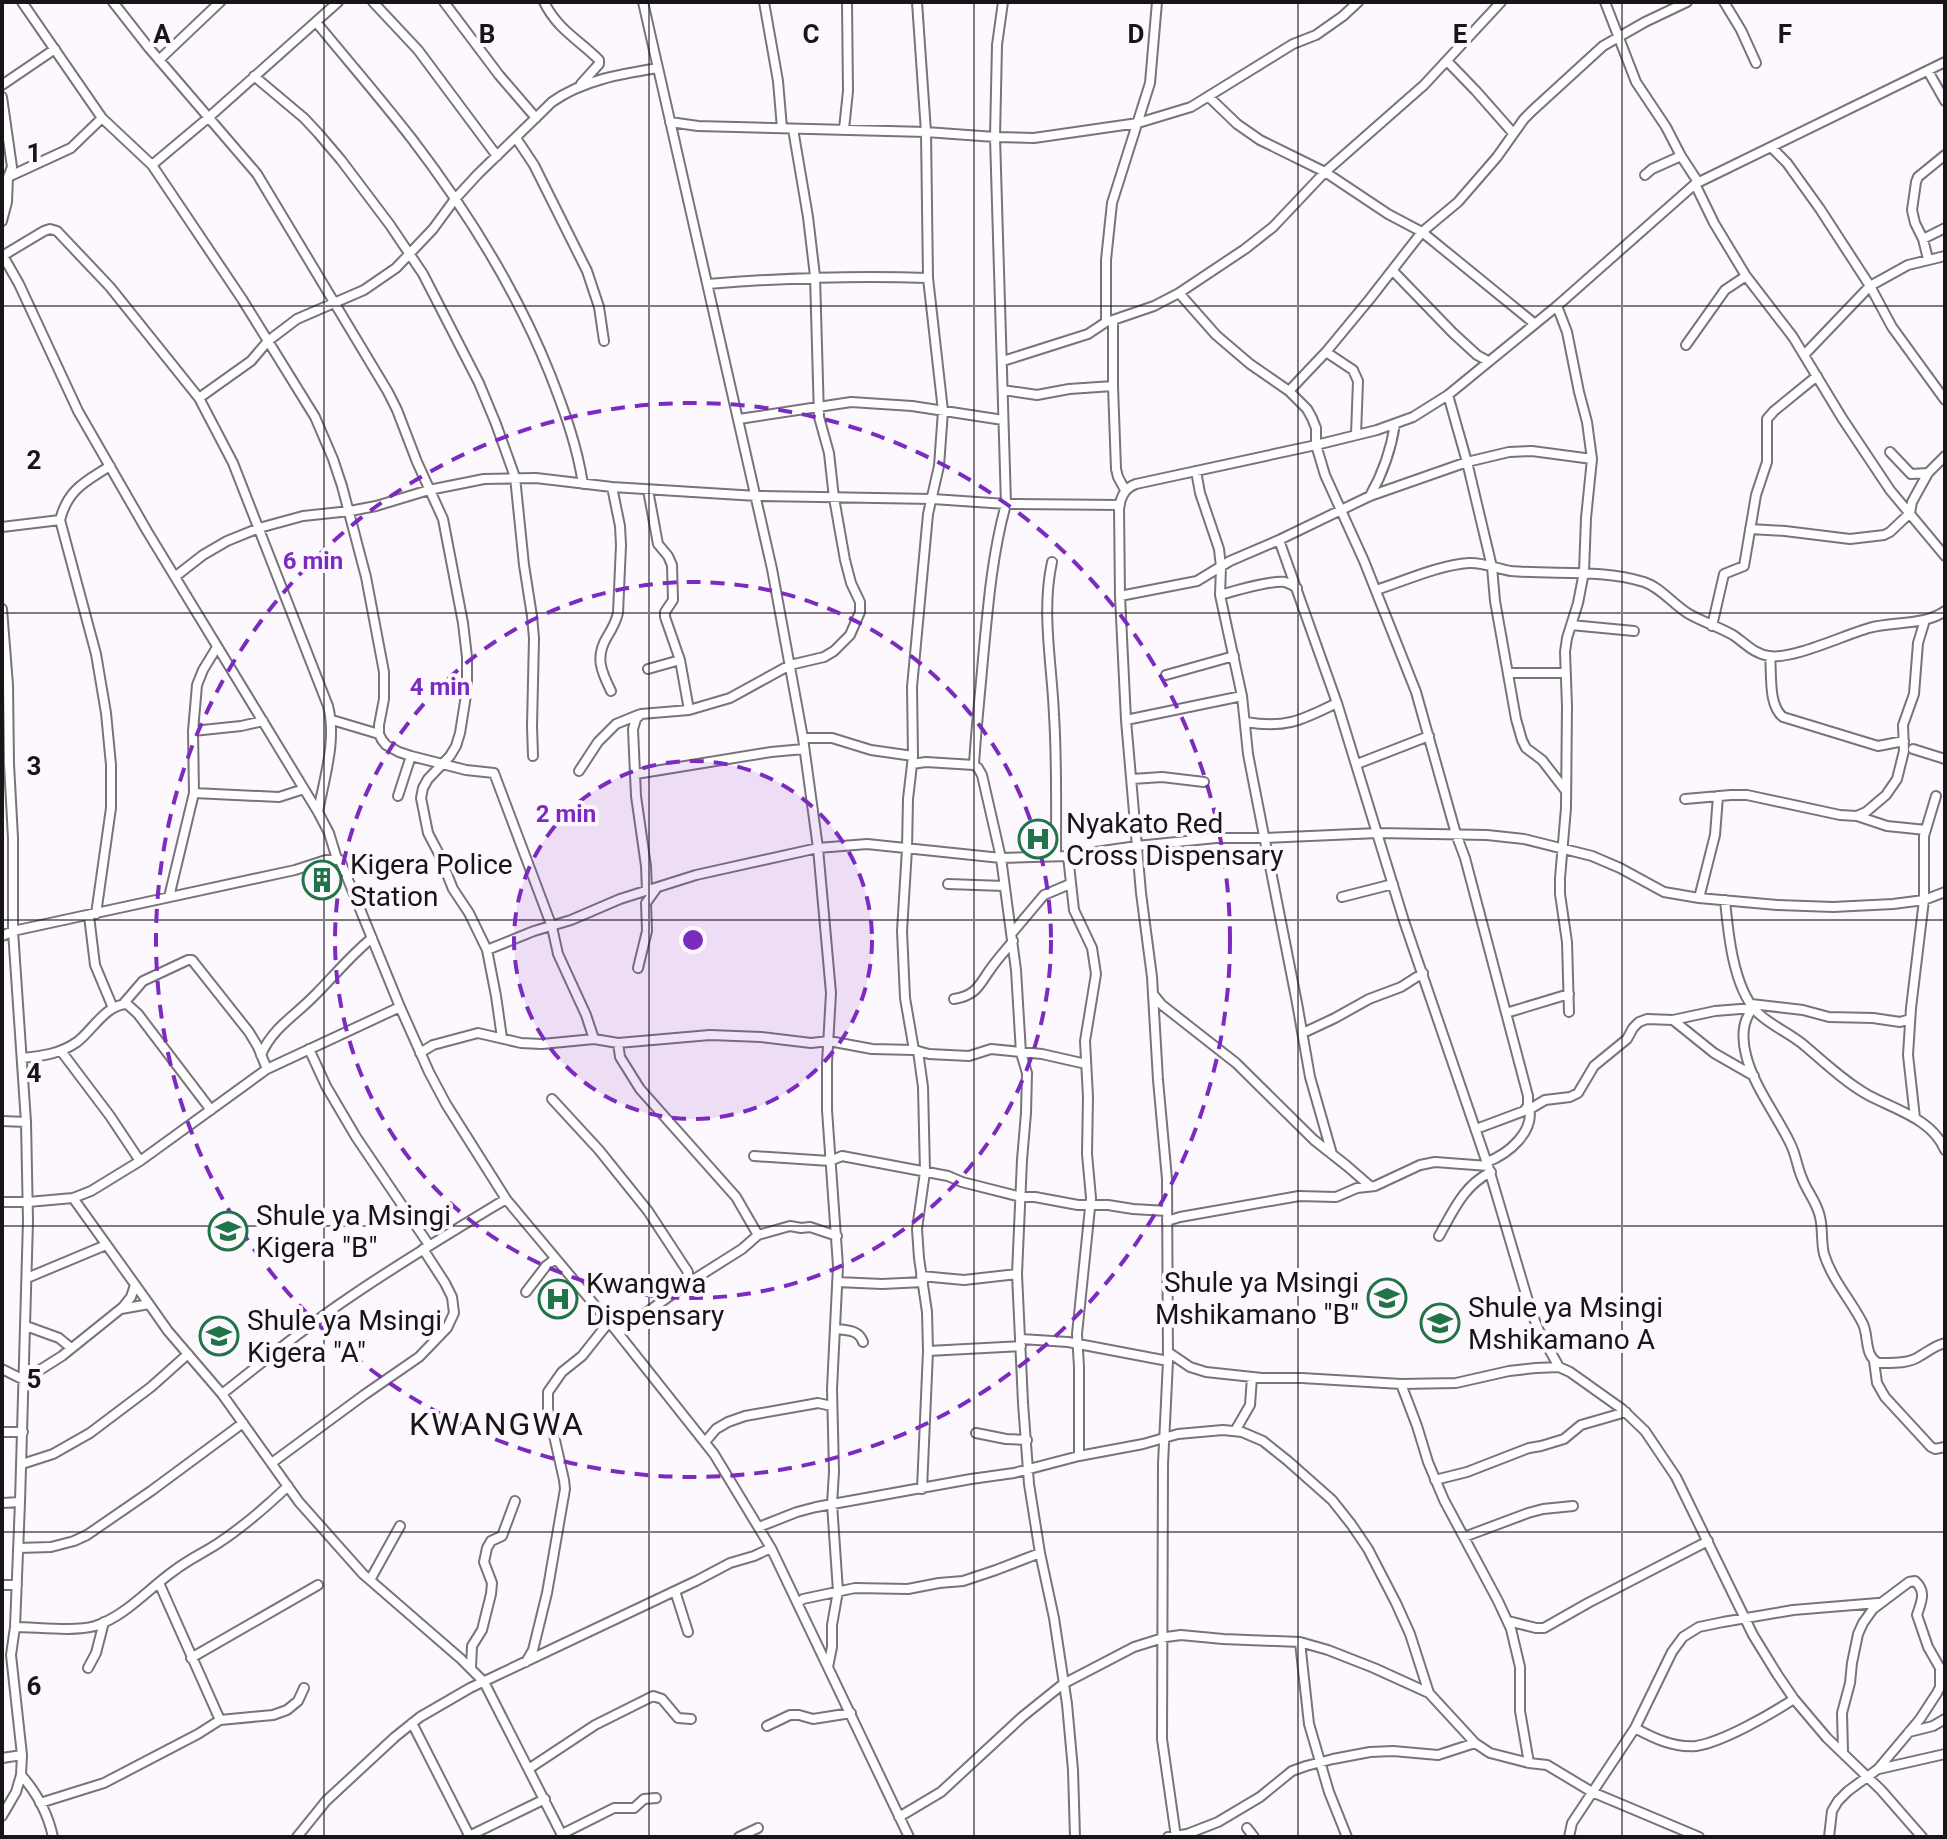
<svg xmlns="http://www.w3.org/2000/svg" width="1947" height="1839" font-family="Roboto,sans-serif">
	<rect width="100%" height="100%" fill="#fdf7fe"/>
	<g fill="none" stroke-linecap="round" stroke-linejoin="round">
		<g stroke="#7a727c" stroke-width="12">
			<path id="minor" d="M22 2 102 118 152 165 242 299 315 417 333 459 342 486 366 577 384 672V699L379 725V734L382 740 386 745 399 752 411 756 466 770 494 773 552 927 558 954 586 1015 594 1039
				M113 2 149 48 257 174 388 392 397 410 417 462 443 519 463 623 467 657V689L460 733 456 746 450 756 428 779 423 788 421 798 428 833 439 854 453 889 469 913 487 950 496 996 502 1038
				M373 2 418 50 497 156
				M444 2 499 75 536 118
				M544 2C558 30 578 39 599 60V64L581 84
				M643 2 772 569 803 738 818 848 831 993 827 1063V1110L838 1266 832 1389 834 1472 832 1504 838 1591 832 1625V1647L828 1667
				M764 2 778 81 782 128
				M917 2 926 132 928 278 943 411 939 466 928 514 912 687 913 756 908 799 907 849 902 931 905 998 914 1050 929 1054 969 1056 991 1049 1042 1054 1086 1064
				M1605 2 1636 82 1666 127 1681 156 1698 182
				M1724 2 1741 30 1756 63
				M316 22C348 61 381 99 412 139 467 211 516 289 550 374 564 410 577 445 583 484
				M159 60 220 2
				M1447 61 1476 91 1513 133
				M1928 71 1945 101
				M254 76 304 118 318 133 341 160 390 225 423 274 479 383 496 424 515 477 524 565 532 616 534 638 532 726 533 756
				M2 85 55 49
				M2 97 12 167 8 177
				M1209 97 1237 124 1260 140 1325 172 1388 214 1422 232 1535 324
				M670 122 698 126 926 132 995 137 1034 138 1138 123 1191 107 1293 44 1316 35 1343 16 1358 2
				M844 129 848 91 847 2
				M516 138 534 165 587 271 599 307 604 341
				M1772 148 1787 163 1820 209 1870 286 1892 327 1945 400
				M152 165 208 118 338 2
				M1645 175 1652 169 1681 156
				M1695 184 1714 223 1746 276 1793 337 1842 418 1890 490 1945 556
				M2 221 7 202 8 177 71 148 102 118
				M1923 239 1945 228
				M2 254 19 284 78 411 147 531 318 812 329 833 337 859
				M4 255 44 231 50 229 57 231 110 287 199 398 233 463 328 706C337 740 324 779 318 812
				M1928 259 1923 239 1915 223 1912 210 1916 182 1918 177 1945 155
				M1393 271 1453 333 1477 355 1488 361
				M708 284C782 278 854 275 928 278
				M1179 293 1216 335 1250 364 1289 391 1307 409 1312 418 1316 428V445L1325 475 1364 561 1416 692 1456 834 1465 858 1528 1096V1106L1524 1111 1476 1129
				M1557 306 1567 332 1579 392 1587 422 1592 459 1586 518 1584 572 1578 603 1567 638 1565 652 1567 706 1566 808 1560 878V894L1567 942 1569 1012
				M1113 320 1154 306 1179 293 1245 249 1273 227 1325 172 1424 85 1501 2
				M1686 345 1725 290 1746 276
				M1326 352 1353 370 1358 381 1356 435
				M1805 354 1870 286 1908 265 1945 256
				M1003 361 1088 334 1106 322
				M1003 390 1037 395 1069 389 1113 386
				M1289 391 1326 352 1369 300 1422 232 1458 202 1497 157 1524 119 1533 110 1603 46 1645 22 1687 2
				M1448 395 1467 462 1492 567 1495 601 1516 719 1522 740 1526 748 1542 760 1566 791
				M199 398 251 361 268 341 297 319 364 290 396 268 433 229 455 199 478 174 552 102C583 80 621 74 658 68
				M739 419 851 402 912 406 1003 420
				M1890 452 1911 474 1928 473
				M1196 471 1200 493 1219 549 1221 567 1220 595 1242 696 1248 754 1254 785 1297 1003 1310 1077 1332 1154
				M648 490 658 544 668 556 672 565 673 600 665 612V617L680 660 689 710
				M1125 490 1118 477 1116 469 1113 386V320L1106 322V260L1112 203 1150 83 1157 2
				M1370 496C1383 473 1391 450 1395 424
				M2 527 60 520
				M1750 529 1785 531 1850 539 1884 535 1890 532 1910 513 1912 502 1928 473 1945 456
				M1279 540 1337 703 1404 921 1488 1166 1531 1311 1539 1331 1559 1367
				M1052 562C1041 612 1052 664 1054 715 1057 762 1056 809 1056 856
				M176 576 203 555 227 541 259 528 303 516 350 511 376 506 429 490 484 479 536 478 612 487 757 496 933 499 1006 504 1120 505
				M1376 590C1404 581 1439 565 1469 563 1483 562 1497 569 1511 571 1555 575 1601 569 1644 582 1662 588 1673 605 1689 614 1703 622 1719 627 1733 635 1745 643 1754 654 1769 656 1792 660 1844 635 1869 628 1893 621 1924 626 1945 611
				M1220 595C1235 591 1270 580 1285 582 1288 583 1294 586 1297 588
				M1120 596 1197 581 1230 561 1279 540 1370 496 1467 462 1509 452 1532 451 1592 459
				M2 609 8 685 9 764 13 838V931L26 1122 28 1221 20 1502 15 1627 11 1655 22 1755 21 1775 16 1792 2 1816
				M1571 625 1634 631
				M1712 626 1724 574 1744 566 1756 495 1767 462V419L1774 411 1817 376
				M1770 656C1772 675 1768 705 1783 717L1878 746 1904 741
				M648 669 680 660
				M1509 673H1565
				M1166 675 1234 656
				M611 691C601 671 595 657 607 637 612 629 616 622 618 613L621 545 620 526 612 487
				M332 720 379 734
				M1126 720 1242 696
				M1246 722C1286 729 1302 720 1337 703
				M193 731 241 726 263 721
				M803 738H832L871 750 913 756
				M1913 749 1945 759
				M912 764 926 762 974 765 978 768 982 775 1001 858 1016 970 1021 1053 1027 1073 1026 1113 1022 1160 1017 1274 1023 1403 1029 1484 1040 1553 1054 1618 1067 1704 1073 1770 1075 1837
				M1357 764 1429 736
				M974 765C976 730 980 695 983 659 988 606 992 555 1006 504L995 137 997 45 1003 2
				M579 771 598 742 616 724 638 715
				M636 774 771 752 804 749
				M1132 779 1162 777 1204 782
				M194 793 279 797 304 789
				M398 796 411 756
				M1685 799 1731 795H1747L1840 815 1857 816 1866 812 1886 795 1897 779 1904 751 1903 725 1914 694 1918 643 1925 620
				M1857 816 1887 826 1926 830
				M1068 856 1074 910 1092 948 1096 974 1085 1041 1088 1097 1087 1154 1091 1198 1077 1334 1079 1367V1456
				M948 884 1004 886
				M647 891 646 866 636 796 633 729 636 719 641 714 689 710 730 698 790 665 824 657 834 651 850 635 860 612V602L851 583 845 560 834 498 829 453 819 417 815 276 808 217 793 129
				M169 897 194 793 193 731 197 685 203 670 217 647
				M1342 897 1393 884
				M1699 898 1715 835 1718 796
				M1725 900C1728 932 1733 986 1756 1011 1769 1025 1790 1033 1805 1046 1825 1063 1845 1082 1868 1095 1896 1110 1932 1119 1945 1150
				M96 914 111 808V765L106 713 96 654 60 520C68 489 85 482 110 466
				M89 916 95 965 113 1008
				M1012 933 1044 895 1070 884
				M2 936 13 931 295 870 326 860H340L400 1007 429 1072 446 1104 506 1199 618 1333 714 1454 771 1548 909 1837
				M487 950 534 931 571 920 620 899 696 875 818 848 867 844 1001 858 1068 856 1137 846 1216 838H1265L1378 833 1487 835 1524 839 1592 856 1620 868 1664 892 1699 898 1777 905 1833 907 1893 904 1924 900 1945 892
				M638 968 647 931 646 903 656 889
				M1153 994 1162 1005 1236 1063 1314 1140 1347 1166 1370 1186
				M954 999C978 995 979 984 992 967 998 958 1006 950 1013 941
				M124 1003 143 981 188 960H192L249 1032 258 1047 267 1069
				M1751 1004 1803 1010 1829 1017 1873 1018 1900 1022 1910 1019
				M1753 1008C1742 1021 1742 1039 1746 1055 1754 1087 1776 1114 1790 1143 1796 1154 1797 1167 1802 1178 1807 1192 1817 1202 1820 1217 1823 1229 1821 1242 1824 1254 1832 1280 1851 1300 1863 1324 1869 1337 1864 1355 1878 1363 1891 1363 1909 1364 1920 1356 1929 1351 1934 1346 1945 1343
				M1506 1013 1569 994
				M1673 1020 1714 1053 1754 1076
				M1303 1033 1335 1018 1369 999 1401 987 1423 973
				M618 1043 620 1057 640 1089 736 1197 758 1235
				M309 1049 326 1086 356 1137 429 1245
				M61 1051 110 1116 140 1161
				M918 1051 923 1087 925 1172 917 1229 919 1258 927 1312 928 1351 922 1489
				M420 1053 433 1045 478 1033 521 1043 542 1044 594 1039 618 1043 710 1035 761 1037 811 1043 829 1041 872 1049 914 1050
				M261 1055C272 1028 296 1015 315 995 334 976 351 955 372 938
				M22 1058C42 1056 60 1054 77 1042 93 1030 105 1005 127 1004L138 1014 211 1110
				M552 1099 599 1150 648 1211 688 1272 685 1285
				M1530 1109 1545 1100 1570 1097 1578 1093 1594 1066 1627 1039 1633 1028 1639 1022 1647 1019 1673 1020 1715 1011 1753 1008
				M1915 1118 1908 1055 1911 1008 1924 900V836L1936 796
				M2 1121 26 1122
				M754 1156 830 1161 842 1156 948 1176 962 1182 1021 1197H1035L1078 1205H1108L1133 1209 1167 1211
				M1487 1162C1508 1154 1535 1132 1529 1107
				M73 1198 91 1191 140 1161 267 1069 400 1007
				M2 1202H28L73 1198 149 1304 168 1331 222 1394 299 1502 363 1574 461 1659 484 1682 563 1837
				M1167 1221 1180 1217 1299 1196 1336 1197 1357 1188 1375 1186 1420 1165 1435 1162 1488 1166
				M1439 1236C1453 1211 1464 1185 1491 1172
				M921 1276 964 1280 1017 1274
				M27 1278 106 1245
				M837 1282 882 1284 923 1282
				M526 1292 546 1266 555 1259
				M121 1309 149 1304
				M26 1326 59 1338 71 1348
				M836 1329C847 1330 859 1330 863 1342
				M618 1333 685 1285 742 1249 758 1235 790 1226 801 1228 810 1227 837 1236
				M1021 1339 1068 1342 1168 1361
				M928 1351 1021 1346
				M1168 1352 1190 1367 1206 1372 1262 1378H1302L1401 1384 1456 1383 1509 1371 1536 1368 1559 1367 1570 1372 1622 1409 1645 1431 1676 1477 1753 1635 1777 1674 1794 1699 1827 1738 1881 1790 1922 1837
				M1874 1361 1877 1383 1885 1397 1931 1447 1935 1449 1945 1447
				M2 1369 24 1380 62 1356 123 1307 131 1297 135 1285
				M1401 1384 1417 1426 1428 1462 1444 1500 1498 1601 1511 1629 1520 1667V1711L1529 1763
				M222 1394C264 1361 305 1327 350 1297 401 1262 453 1231 506 1199
				M1235 1431 1250 1405 1252 1377
				M2 1432H23
				M976 1433 1006 1439 1027 1440
				M706 1441 716 1429 728 1422 745 1416 818 1403 832 1406
				M273 1462 364 1395 419 1357 447 1328 454 1313 452 1297 445 1283 423 1249
				M22 1464 53 1454 90 1433 151 1387 188 1354
				M1435 1480 1467 1472 1529 1448 1541 1446 1564 1439 1581 1425 1626 1412
				M2 1503 20 1502
				M759 1527 797 1512 816 1507 971 1479 1014 1473 1079 1456 1143 1444 1178 1434 1223 1430 1242 1432 1263 1441 1288 1461 1332 1500 1351 1524 1368 1549 1396 1603 1410 1634 1429 1693
				M1464 1537 1528 1513 1543 1509 1573 1506
				M18 1548 51 1547 74 1541 87 1535 151 1491 243 1423
				M370 1580 400 1526
				M159 1583 220 1720
				M2 1585H17
				M675 1591 688 1632
				M798 1603 803 1599 855 1588 908 1589 939 1583 963 1581 996 1570 1040 1553
				M1508 1621 1536 1628H1544L1588 1603 1708 1541
				M15 1627C37 1627 74 1632 95 1626 126 1616 149 1588 175 1570 188 1560 203 1553 217 1544 243 1527 266 1507 288 1486
				M1300 1642 1309 1724 1329 1792 1347 1837
				M191 1658 318 1585
				M526 1662 533 1650 547 1593 565 1489 564 1480 548 1409V1392L562 1372 582 1356 609 1322
				M88 1668 96 1653 104 1622
				M471 1668 472 1646 482 1630 491 1594 492 1583 484 1562 487 1548 491 1541 502 1536 515 1501
				M412 1723 470 1837
				M767 1726 790 1715H799L813 1719 851 1713
				M1635 1728C1653 1738 1674 1748 1696 1746 1723 1742 1771 1714 1794 1699
				M1909 1732 1933 1726 1945 1719
				M2 1758 22 1755
				M530 1768 595 1725 653 1696 662 1699 678 1718 691 1719
				M1879 1769 1945 1754
				M21 1775C37 1793 48 1814 53 1837
				M40 1803 104 1783 198 1734 220 1720 273 1715 287 1710 298 1701 304 1688
				M899 1817 941 1792 1022 1717 1063 1684 1134 1647 1166 1637 1181 1635 1223 1639 1300 1642 1328 1650 1374 1668 1429 1693 1475 1743 1490 1753 1529 1763 1547 1765 1592 1792 1699 1837
				M1247 1828 1254 1837
				M562 1834 614 1808H634L644 1799 656 1798
				M297 1837 326 1801 395 1737 420 1717 470 1688 696 1581 730 1563 754 1556 771 1548
				M467 1837 545 1799
				M739 1837 758 1828
				M1168 1837 1187 1834 1218 1822 1260 1797 1292 1771 1306 1766 1333 1759 1370 1752 1393 1751 1438 1755 1475 1743
				M1176 1837 1162 1739 1163 1464 1168 1361 1167 1179 1158 1080 1152 977 1141 893 1126 720 1120 596 1119 506C1122 495 1125 488 1136 484L1316 445 1377 430 1413 417 1448 395 1557 306 1695 184 1945 62
				M1569 1837 1572 1823 1635 1728 1672 1652 1683 1637 1699 1627 1723 1622 1793 1610 1878 1603
				M1829 1837 1832 1811 1838 1801 1848 1791 1878 1769 1920 1719 1937 1693 1940 1687V1668L1928 1647 1917 1615C1921 1602 1927 1592 1915 1581L1909 1582 1873 1609 1863 1623 1858 1634 1852 1663 1850 1683 1842 1713 1843 1752"/>
		</g>
		<use href="#minor" stroke="#fff" stroke-width="8"/>
	</g>
	<path fill="none" stroke="#181518" stroke-width="2" stroke-opacity="0.55" d="M324 2V1837M649 2V1837M974 2V1837M1298 2V1837M1622 2V1837M2 306H1945M2 613H1945M2 920H1945M2 1226H1945M2 1532H1945"/>
	<circle cx="693" cy="940" r="179" fill="#7b2cbf" fill-opacity=".12"/>
	<g fill="none" stroke="#7b2cbf" stroke-width="4" stroke-dasharray="14 10">
		<circle cx="693" cy="940" r="179"/>
		<circle cx="693" cy="940" r="358"/>
		<circle cx="693" cy="940" r="537"/>
	</g>
	<defs>
		<g id="hospital-ring" transform="scale(2)"><circle r="9.5" fill="#fdf7fe" stroke="#217447" stroke-width="1.5"/><path d="M-5-5h3v3.5h4V-5h3V5h-3V1.5h-4V5h-3Z" fill="#217447"/></g>
		<g id="building-ring" transform="scale(2)"><circle r="9.5" fill="#fdf7fe" stroke="#217447" stroke-width="1.5"/><path d="M-4-6H4V6H1V3H-1V6H-4ZM-2.5-4.3h1.7v1.8h-1.7ZM.8-4.3h1.7v1.8H.8ZM-2.5-1h1.7V.8h-1.7ZM.8-1h1.7V.8H.8Z" fill="#217447"/></g>
		<g id="school-ring" transform="scale(2)"><circle r="9.5" fill="#fdf7fe" stroke="#217447" stroke-width="1.5"/><path d="M0-5L7-2L0 1L-7-2ZM-4 1L0 2.5L4 1V4Q0 6-4 4Z" fill="#217447"/></g>
	</defs>
	<g fill-rule="evenodd">
		<use href="#hospital-ring" x="1038" y="839"/>
		<use href="#building-ring" x="322" y="880"/>
		<use href="#school-ring" x="228" y="1231"/>
		<use href="#school-ring" x="1387" y="1298"/>
		<use href="#hospital-ring" x="558" y="1299"/>
		<use href="#school-ring" x="1440" y="1323"/>
		<use href="#school-ring" x="219" y="1336"/>
	</g>
	<g text-anchor="middle" stroke-width="8" stroke-linejoin="round" paint-order="stroke">
		<g font-size="28" fill="#181518" stroke="#fdf7fe" text-anchor="start">
			<text x="1066" y="833">Nyakato Red<tspan x="1066" dy="32">Cross Dispensary</tspan></text>
			<text x="350" y="874">Kigera Police<tspan x="350" dy="32">Station</tspan></text>
			<text x="256" y="1225">Shule ya Msingi<tspan x="256" dy="32">Kigera "B"</tspan></text>
			<text x="1359" y="1292" text-anchor="end">Shule ya Msingi<tspan x="1359" dy="32">Mshikamano "B"</tspan></text>
			<text x="586" y="1293">Kwangwa<tspan x="586" dy="32">Dispensary</tspan></text>
			<text x="1468" y="1317">Shule ya Msingi<tspan x="1468" dy="32">Mshikamano A</tspan></text>
			<text x="247" y="1330">Shule ya Msingi<tspan x="247" dy="32">Kigera "A"</tspan></text>
		</g>
		<g font-size="32" letter-spacing="2" fill="#181518" stroke="#fdf7fe">
			<text x="497" y="1435">KWANGWA</text>
		</g>
	</g>
	<g font-size="26" text-anchor="middle" font-weight="bold" fill="#181518" stroke="#fdf7fe" stroke-width="8" stroke-linejoin="round" paint-order="stroke">
		<text x="162" y="43">A</text>
		<text x="487" y="43">B</text>
		<text x="811" y="43">C</text>
		<text x="1136" y="43">D</text>
		<text x="1460" y="43">E</text>
		<text x="1785" y="43">F</text>
		<text x="34" y="162">1</text>
		<text x="34" y="469">2</text>
		<text x="34" y="775">3</text>
		<text x="34" y="1082">4</text>
		<text x="34" y="1388">5</text>
		<text x="34" y="1695">6</text>
	</g>
	<circle cx="693" cy="940" r="12" fill="#7b2cbf" stroke="#fdf7fe" stroke-width="4"/>
	<g font-size="24" text-anchor="middle" font-weight="bold" fill="#7b2cbf" stroke="#fdf7fe" stroke-width="8" stroke-linejoin="round" paint-order="stroke">
		<text x="313" y="569">6 min</text>
		<text x="440" y="695">4 min</text>
		<text x="566" y="822">2 min</text>
	</g>
	<rect width="1947" height="1839" fill="none" stroke="#181518" stroke-width="8"/>
</svg>
